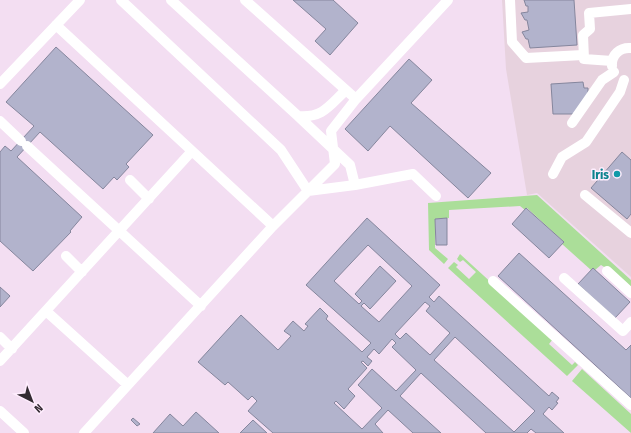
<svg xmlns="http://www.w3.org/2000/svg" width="631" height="433" font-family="'Fira Sans Condensed',sans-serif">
	<rect width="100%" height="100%" fill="#f3def2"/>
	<path fill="#e7d2de" d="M502 0H631V277L537 193 527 195 506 69Z"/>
	<path fill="#abde99" d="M537 195 631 280V287L620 277 601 265 595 270 593 268 591 270 562 244 563 241 527 208 525 210 520 206 449 210V218L435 219V248L448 259 444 264 429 250 428 203Z
		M460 254 553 339 549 344 572 365 575 362 578 365 567 376 448 268 454 262 458 265 456 267 469 279 476 272 463 260 460 262 457 259Z
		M582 369 631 414V433L572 381Z"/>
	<path fill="#b2b3cc" stroke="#85869d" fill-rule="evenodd" d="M293 0H333L358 23 330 55 315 41 326 29Z
		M524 0H574L577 45 530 48 528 39H526L522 32 529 30 527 20H525L521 13 528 12V6H526Z
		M56 47 153 135 126 164 129 167 117 180 114 177 103 189 40 132 17 157 82 217 70 231 71 232 33 271 0 241V152L5 146 11 151 34 126 6 102Z
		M409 59 432 80 411 103 491 173 468 198 390 126 368 151 345 129Z
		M583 82 584 88H588V94L575 114H553L551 84Z
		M622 152 631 160V214L627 219 591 188Z
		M526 208 564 242 549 258 512 224Z
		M367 218 440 285 429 297 434 302 439 296 549 396 552 392 559 398 556 402 558 403 552 410 549 407 543 414 564 433H536L531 429 527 433H486L421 373 400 396 441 433H413L388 410 375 424 383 433H273L248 411 257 401 252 396 248 400 228 382 225 385 198 362 241 315 278 350 291 336 284 331 293 321 304 331 308 326 305 324 320 308 328 316 326 319 362 352 371 343 306 285ZM368 245 412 286 379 322 361 306 364 303 370 309 396 281 380 266 355 294 362 301 359 304 334 281ZM425 302 430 306 426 311 450 333 430 355 406 333 400 339 395 334ZM455 337 535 411 514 432 434 360ZM392 339 396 343 392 347 416 370 396 391 372 369 358 385 382 408 362 429 334 403 336 401 344 409 355 396 348 389 367 368 361 362 363 361 368 366 372 361 367 357 374 349 379 354Z
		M447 218V245H436L435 219Z
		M519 253 626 350 631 345V398L498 276Z
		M593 268 630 302 615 318 578 284Z
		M0 287 10 296 0 307Z
		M196 412 219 433H153L170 414 183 426Z
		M133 418 140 424 137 426 131 420Z
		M253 420 267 433H240Z"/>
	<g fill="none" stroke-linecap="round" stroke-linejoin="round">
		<path stroke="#fff" stroke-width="10" d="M121 0 281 150 308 191 355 185 413 174 436 196
			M171 0 298 116C323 118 329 106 346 90
			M245 0 356 99 448 0
			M510 0 512 42 526 58 583 55
			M56 25 273 226
			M612 61 584 59 583 35 590 29 589 13 631 9
			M612 66C611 55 620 47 631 48
			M0 84 80 0
			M298 116 350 165 355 185
			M0 121 21 141
			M572 123 602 80 614 72
			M27 146 201 306
			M553 174 562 157 586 142 620 92 624 80
			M130 180 149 199
			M585 195 631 233
			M66 256 82 272
			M607 271 631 293
			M564 278 623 331 631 322
			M493 281 631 405
			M46 311 128 385
			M0 337 12 349
			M0 361 192 151
			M0 411 24 433
			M84 433 273 226 335 164 331 131 356 99"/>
	</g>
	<circle fill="#0f9aa8" stroke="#feedfd" stroke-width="1.5" cx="617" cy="174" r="4"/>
	<g text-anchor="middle" stroke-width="3" stroke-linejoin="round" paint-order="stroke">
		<g font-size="13" font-weight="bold" fill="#0d838f" stroke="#feedfd" text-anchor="end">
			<text x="609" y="179">Iris</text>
		</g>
	</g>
	<g transform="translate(32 401) rotate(138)" stroke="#feedfd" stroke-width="3" paint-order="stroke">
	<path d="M0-3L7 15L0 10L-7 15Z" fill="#322a31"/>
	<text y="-6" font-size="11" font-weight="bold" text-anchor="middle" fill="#322a31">N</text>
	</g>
</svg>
